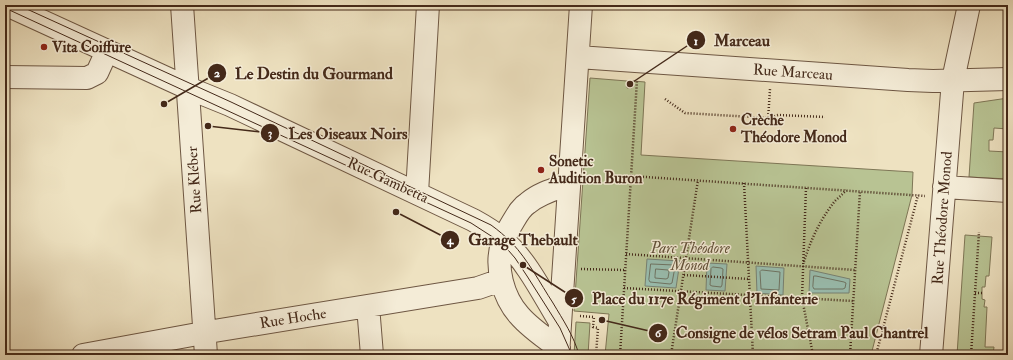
<svg xmlns="http://www.w3.org/2000/svg" width="1013" height="360" font-family="'IM FELL Double Pica',serif">
	<rect width="100%" height="100%" fill="#eee2c1"/>
	<filter id="stains"><feTurbulence type="fractalNoise" baseFrequency=".005" numOctaves="4"/><feColorMatrix values="0 0 0 0 .2 0 0 0 0 .09 0 0 0 0 .02 0 0 0 .5 -.17"/></filter>
	<radialGradient id="worn" r=".72"><stop offset=".6" stop-color="#630" stop-opacity="0"/><stop offset="1" stop-color="#630" stop-opacity=".3"/></radialGradient>
	<path fill="#b8c393" stroke="#7e7656" d="M590 78 627 81V88H632L633 81 645 82 641 155 913 172 912 195 871 355H605L609 314 574 311Z
		M1008 98V129L994 128 993 140H989V151L1008 152V179L969 177 974 103Z
		M965 235 992 237 989 276H986L985 287H982V299L985 300 984 307H987L985 347H994L993 355H957Z
		M576 322 590 323 588 355H574Z"/>
	<path fill="#99beb0" stroke="#778274" d="M647 259 680 261 676 288 645 286Z
		M707 263 727 264 725 291 706 290Z
		M756 266 784 268 783 295 757 293Z
		M810 270 850 279 849 293H809Z"/>
	<g fill="none" stroke-linecap="round" stroke-linejoin="round">
		<path stroke="#6e7464" stroke-width="1" d="M651 264 674 265 675 267 672 283 670 284 650 282 649 280Z
			M713 267 721 268 723 269 722 285 721 287 712 286 710 285 711 269Z
			M656 269 668 270 669 272 668 278 666 279 655 278V276Z
			M762 270 780 272 779 290 761 289 760 272Z
			M814 276H816L844 282 846 283 845 288 843 289H814L813 287Z"/>
		<g stroke="#6e5743" stroke-width="24">
			<path id="minor" d="M7 5 188 88 230 105 473 220C484 226 495 232 504 241 527 261 544 296 560 322
				M182 5 206 355
				M578 57 908 80 933 81 1008 79
				M5 77 87 78 97 73 107 51
				M944 187 1008 191
				M417 193 428 5
				M368 306 372 355
				M559 348C545 338 530 328 519 315 503 297 495 267 502 244 504 237 508 230 511 225 516 217 520 208 528 203 540 193 555 189 569 184
				M83 355 214 331 478 288 501 280
				M558 355 581 5
				M931 355 953 80 969 5"/>
		</g>
		<path stroke="#442919" stroke-width="2.5" stroke-dasharray="1 2" stroke-linecap="butt" d="M665 99 685 113 768 118 778 115 825 117
			M768 120 770 89
			M631 176 925 196
			M744 183 753 355
			M806 188 802 298 813 355
			M626 254 855 270
			M804 262C810 241 821 218 835 201 839 197 843 194 846 190
			M581 269 625 270
			M684 275 749 279
			M624 288 853 301
			M975 293H982
			M580 316 594 317 593 327 598 328 596 355
			M620 351 632 355
			M620 355 637 80
			M671 355 698 180
			M850 355 860 191
			M876 355 918 195
			M971 355 979 232"/>
		<use href="#minor" stroke="#f4ecd7" stroke-width="22"/>
		<path stroke="#442919" stroke-width="1" d="M18 5 231 102 491 225C498 230 505 236 512 243 528 260 540 283 553 303 563 320 574 336 579 355
			M5 8 471 223 502 243 515 258 527 276 560 328 572 355"/>
	</g>
	<g fill="#8f2418" stroke="#f4ecd7" stroke-width="1.5">
		<circle cx="44" cy="47" r="4"/>
		<circle cx="733" cy="129" r="4"/>
		<circle cx="541" cy="170" r="4"/>
	</g>
	<g text-anchor="middle" stroke-width="3" stroke-linejoin="round" paint-order="stroke">
		<g font-size="15" font-weight="bold" fill="#442919" stroke="#f4ecd7" text-anchor="start">
			<text x="52" y="52">Vita Coiffure</text>
			<text x="741" y="125">Crèche<tspan x="741" dy="17">Théodore Monod</tspan></text>
			<text x="549" y="166">Sonetic<tspan x="549" dy="17">Audition Buron</tspan></text>
		</g>
		<g font-size="15" fill="#442919" stroke="#f4ecd7">
			<text transform="translate(793 72) rotate(4)" y="5">Rue Marceau</text>
			<text transform="translate(194 180) rotate(-94)" y="5">Rue Kléber</text>
			<text transform="translate(388 180) rotate(25)" y="5">Rue Gambetta</text>
			<text transform="translate(942 218) rotate(-86)" y="5">Rue Théodore Monod</text>
			<text transform="translate(293 318) rotate(-9)" y="5">Rue Hoche</text>
		</g>
		<g font-size="15" font-style="italic" fill="#615038" stroke="#f4ecd7">
			<text x="690" y="253">Parc Théodore<tspan x="690" dy="17">Monod</tspan></text>
		</g>
	</g>
	<path fill="none" stroke="#442919" stroke-width="1.5" d="M630 84L696 40M164 104L217 73M208 126L270 133M396 212L450 240M523 265L574 298M602 320L658 333"/>
	<g fill="#442919" stroke="#f4ecd7" stroke-width="1.5">
		<circle cx="630" cy="84" r="4"/>
		<circle cx="164" cy="104" r="4"/>
		<circle cx="208" cy="126" r="4"/>
		<circle cx="396" cy="212" r="4"/>
		<circle cx="523" cy="265" r="4"/>
		<circle cx="602" cy="320" r="4"/>
		<circle cx="696" cy="40" r="10"/>
		<circle cx="217" cy="73" r="10"/>
		<circle cx="270" cy="133" r="10"/>
		<circle cx="450" cy="240" r="10"/>
		<circle cx="574" cy="298" r="10"/>
		<circle cx="658" cy="333" r="10"/>
	</g>
	<g font-size="12" text-anchor="middle" font-weight="bold" fill="#fff">
		<text x="696" y="45">1</text>
		<text x="217" y="77">2</text>
		<text x="270" y="137">3</text>
		<text x="450" y="244">4</text>
		<text x="574" y="303">5</text>
		<text x="658" y="337">6</text>
	</g>
	<g font-size="16" text-anchor="middle" font-weight="bold" fill="#442919" stroke="#f4ecd7" stroke-width="3" stroke-linejoin="round" paint-order="stroke">
		<text x="742" y="46">Marceau</text>
		<text x="314" y="79">Le Destin du Gourmand</text>
		<text x="348" y="139">Les Oiseaux Noirs</text>
		<text x="523" y="245">Garage Thebault</text>
		<text x="705" y="304">Place du 117e Régiment d'Infanterie</text>
		<text x="802" y="338">Consigne de vélos Setram Paul Chantrel</text>
	</g>
	<rect width="1013" height="360" fill="none" stroke="#eee2c1" stroke-width="20"/>
	<rect x="6" y="6" width="1001" height="348" fill="none" stroke="#442919" stroke-width="2"/>
	<rect x="10" y="10" width="993" height="340" fill="none" stroke="#442919"/>
	<rect width="100%" height="100%" filter="url(#stains)"/>
	<rect width="100%" height="100%" fill="url(#worn)"/>
</svg>
